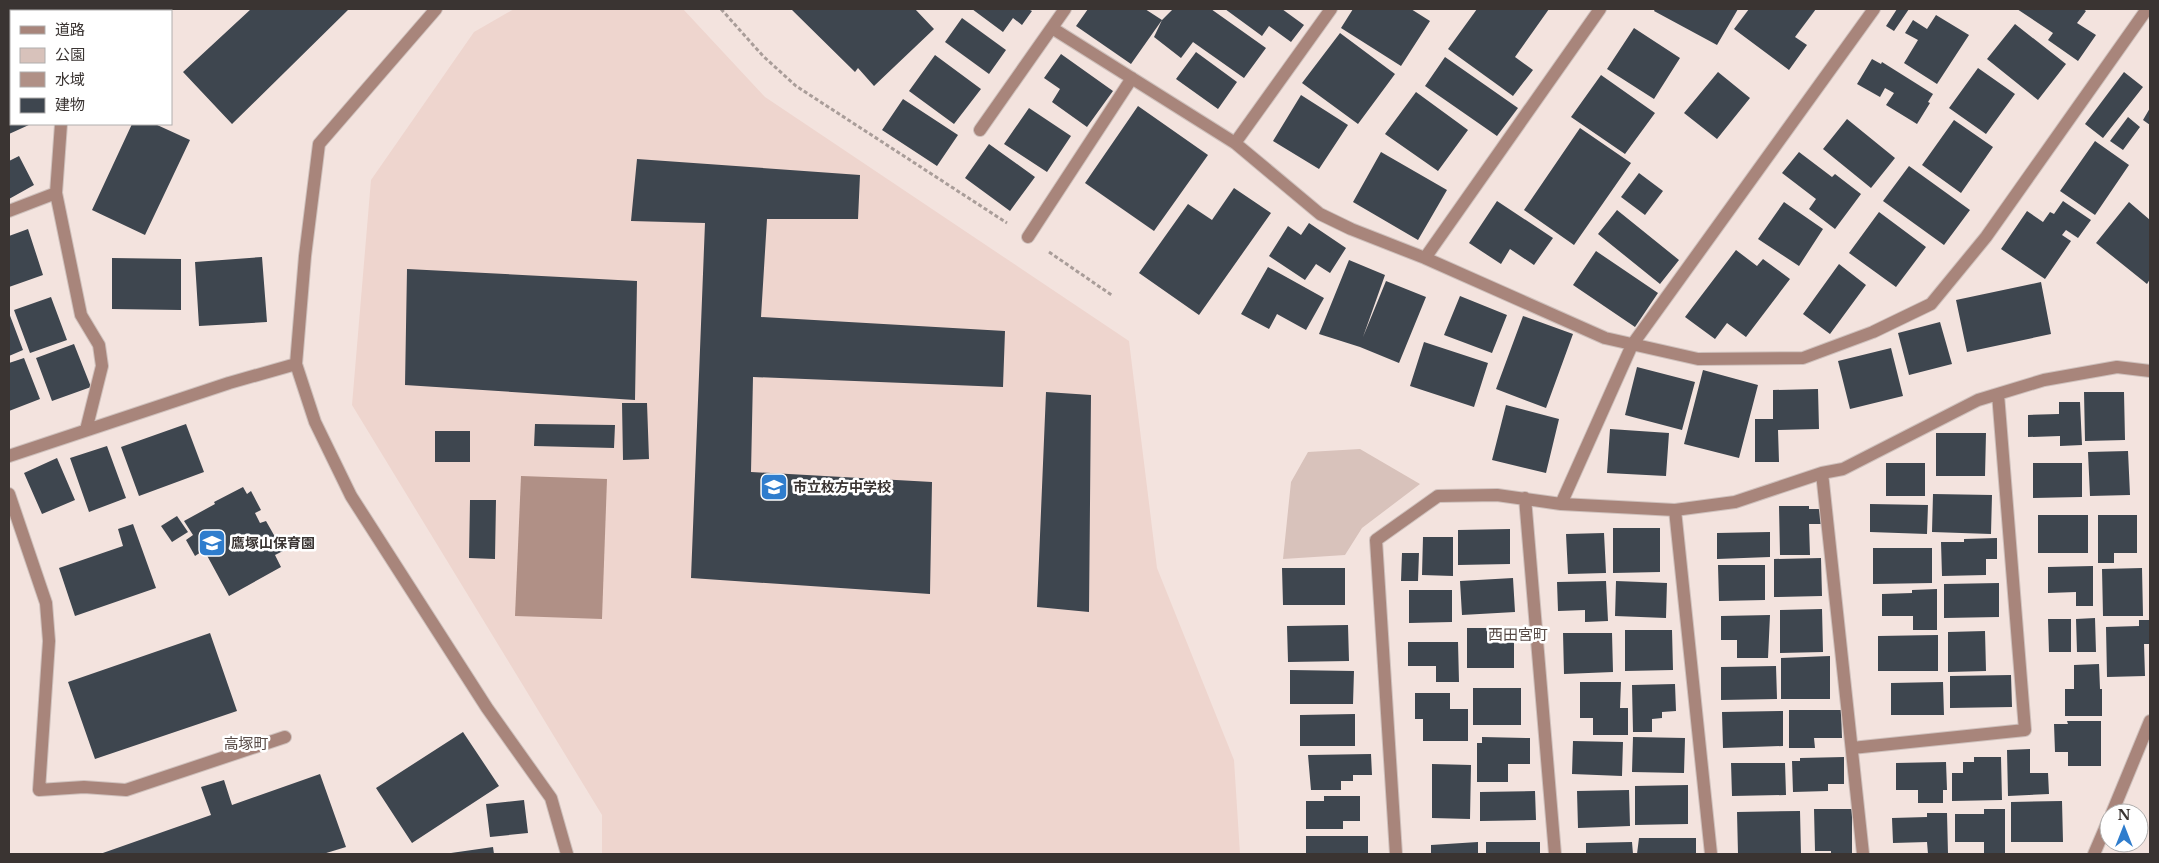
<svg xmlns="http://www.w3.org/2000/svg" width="2159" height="863" font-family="'Libre Baskerville','Noto Sans JP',serif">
	<rect width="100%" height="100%" fill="#f3e3de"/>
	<path fill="#eed5ce" d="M514 9H683L765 97 1129 341 1157 568 1234 760 1240 854H602V815L352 405 371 180 474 32Z"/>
	<path fill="#d8c2bb" d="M1360 449 1420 484 1362 528 1345 555 1283 559 1291 482 1308 452Z"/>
	<path fill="#b09086" d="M521 476 607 479 602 619 515 616Z"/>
	<path fill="#3e464f" d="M43 9H104L103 11H42Z
		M251 9H349L232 124 183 72Z
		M791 9H915L934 29 874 86 858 68 855 72Z
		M972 9H1028L1032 11 1022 25 1013 18 1003 32Z
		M1088 9H1145L1162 20 1131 64 1076 26Z
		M1173 9H1211L1266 48 1244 78 1193 42 1181 58 1154 37 1162 20Z
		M1225 9H1282L1304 25 1291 42 1269 26 1262 36Z
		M1353 9H1411L1430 21 1401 66 1341 28Z
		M1477 9H1549L1515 57 1533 70 1513 96 1448 49Z
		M1655 9H1738L1717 45 1654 11Z
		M1749 9H1816L1795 37 1807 45 1789 70 1734 29Z
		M1897 9H1909L1894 31 1886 26Z
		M2017 9H2083L2086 11 2077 23 2096 35 2078 61 2048 40 2053 33Z
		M1936 15 1969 35 1937 84 1904 63 1918 40 1905 33 1913 20 1927 29Z
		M962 18 1006 50 989 74 945 42Z
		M2015 24 2066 64 2038 100 1987 59Z
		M1634 28 1680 58 1654 99 1607 69Z
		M1340 33 1395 74 1358 124 1302 83Z
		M1196 52 1237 82 1218 109 1176 79Z
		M1061 54 1113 91 1087 127 1052 102 1060 89 1044 78Z
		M935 55 981 89 954 124 909 91Z
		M1445 57 1518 108 1497 136 1425 86Z
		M1872 59 1881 64 1882 62 1933 94 1928 102 1930 103 1917 124 1886 105 1894 93 1885 88 1880 97 1857 84Z
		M1978 68 2015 94 1986 134 1949 108Z
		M1718 72 1750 98 1717 139 1684 113Z
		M2124 72 2143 87 2103 138 2085 124Z
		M1601 75 1655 113 1625 154 1571 117Z
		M11 81V124H31L9 134V82Z
		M1416 92 1468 130 1438 171 1385 134Z
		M1301 95 1348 125 1319 169 1273 141Z
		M903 99 958 135 937 166 882 130Z
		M1138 106 1208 155 1154 231 1085 183Z
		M1029 108 1071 136 1047 172 1004 144Z
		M2150 108V125L2143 120Z
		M2128 117 2140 127 2123 150 2110 141Z
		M1847 119 1895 158 1871 188 1823 149Z
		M1954 120 1993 147 1961 193 1922 165Z
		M132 124H155L190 140 145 235 92 210Z
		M1580 128 1631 163 1574 245 1524 210Z
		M2095 141 2129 165 2095 215 2060 191Z
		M989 144 1035 177 1010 211 965 178Z
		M1381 152 1447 190 1418 240 1353 202Z
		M1799 152 1832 177 1835 174 1861 194 1835 229 1809 209 1816 199 1782 173Z
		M19 156 34 185 9 199V161Z
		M637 159 860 175 858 219H767L761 317 1005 331 1003 387 753 377 751 472 932 482 930 594 691 578 705 223 631 221Z
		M1909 166 1970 210 1944 245 1883 201Z
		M1639 173 1663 191 1645 215 1621 197Z
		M1234 188 1271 213 1199 315 1139 273 1188 204 1212 220Z
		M1497 201 1553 238 1534 265 1510 249 1501 264 1469 243Z
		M2063 201 2091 220 2078 238 2066 230 2062 235 2071 241 2045 279 2001 249 2027 211 2043 222 2050 212 2054 214Z
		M1784 202 1823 229 1799 266 1758 239Z
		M2129 202 2150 220V279L2147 284 2096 243Z
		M1617 210 1679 260 1660 284 1598 234Z
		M1879 212 1926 247 1896 287 1849 253Z
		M1309 223 1346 248 1330 273 1316 264 1305 280 1269 256 1288 226 1301 235Z
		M28 229 43 275 9 287V236Z
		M1736 250 1757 266 1763 259 1790 279 1746 337 1727 323 1715 339 1685 317Z
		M1596 251 1658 293 1635 327 1573 285Z
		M262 257 267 322 199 326 195 262Z
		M112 258 181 259V310L112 309Z
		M1349 260 1385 275 1363 337 1386 281 1426 297 1399 363 1360 347 1319 334Z
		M1839 264 1866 285 1830 334 1803 314Z
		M1268 267 1324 298 1306 330 1277 314 1269 329 1241 314Z
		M407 269 637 281 635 400 405 385Z
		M2041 282 2051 334 1967 352 1956 300Z
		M1460 296 1507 315 1492 353 1444 335Z
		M51 297 67 340 30 353 14 310Z
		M9 313 23 350 9 356Z
		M1523 316 1573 334 1546 408 1496 389Z
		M1940 322 1952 364 1909 375 1898 333Z
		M1424 342 1488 363 1474 407 1410 386Z
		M74 344 91 387 52 401 36 358Z
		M1891 348 1903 396 1850 409 1838 361Z
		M24 358 40 399 9 411V363Z
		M1637 367 1695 382 1682 430 1625 415Z
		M1703 370 1758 385 1739 458 1684 444Z
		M1818 389 1819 429 1778 430 1779 462H1755V419H1773V390Z
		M1046 392 1091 395 1089 612 1037 607Z
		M2084 392H2124L2125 440 2085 441Z
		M2059 402H2080L2082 445 2060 446V436L2028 437V415L2059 414Z
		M622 403H647L649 459 623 460Z
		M1506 405 1559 419 1546 473 1492 460Z
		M186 424 204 472 139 496 121 447Z
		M535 424 615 425 614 448 534 446Z
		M1610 429 1669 433 1666 476 1607 473Z
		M435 431H470V462H435Z
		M1936 433H1986L1985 476H1936Z
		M107 446 126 498 89 512 70 458Z
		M2128 451 2130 495 2090 496 2088 452Z
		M57 458 75 500 42 514 24 473Z
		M1886 463H1925V496H1886Z
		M2033 463H2082V497L2033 498Z
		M243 487 247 494 251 491 261 510 255 513 260 523 266 521 283 551 275 555 281 567 229 596 204 550 195 556 186 540 193 535 184 521 215 504 214 502Z
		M1933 494 1992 495 1991 534 1932 532Z
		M470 500H496L495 559 469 558Z
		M1870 504 1928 505 1927 534 1870 532Z
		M1779 506H1809V509H1822L1823 524H1809L1810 555H1780Z
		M2038 515H2088V553H2038Z
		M2098 515H2137V553H2114V563H2098Z
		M177 516 188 532 172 542 161 526Z
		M133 524 156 588 75 616 59 568 123 546 118 529Z
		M1613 528H1660V572L1613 573Z
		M1510 529V564L1458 565V530Z
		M1770 532V557L1717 559V533Z
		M1604 533 1606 573 1568 574 1566 534Z
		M1423 537H1453V576L1422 575Z
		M1997 538V559H1986V575L1942 576 1941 542H1964V539Z
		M1873 548H1932V583L1873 584Z
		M1402 553H1419L1418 581H1401Z
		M1821 558 1822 596 1774 597V559Z
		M1718 565H1765V600L1719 601Z
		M2093 566V606H2076V592L2048 593V567Z
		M1282 568H1345V605H1283Z
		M2142 568 2143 616H2103L2102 569Z
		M1513 578 1515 612 1462 615 1460 581Z
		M1606 581 1608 621 1585 622V610L1558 611 1557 582Z
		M1616 581 1667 583 1666 618 1615 616Z
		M1999 583V617L1944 618V584Z
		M1937 589V630H1913V616H1882V594L1912 593V590Z
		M1409 590H1452V622L1409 623Z
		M1822 609 1823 652 1780 653V610Z
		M1770 615 1768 658H1737V640H1721V616Z
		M2095 618 2096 652H2077L2076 619Z
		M2048 619H2071V652H2049Z
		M2139 620H2150V644H2144L2145 676 2107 677 2106 627 2139 626Z
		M1348 625 1349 661 1288 662 1287 626Z
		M1467 628H1514V668H1467Z
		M1625 630H1672L1673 670 1625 671Z
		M1985 631 1986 671 1948 672V632Z
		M210 633 237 711 95 759 68 682Z
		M1563 633H1612L1613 672 1564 674Z
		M1938 635V671H1878V636Z
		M1408 642H1458L1459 682H1436V666H1408Z
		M1830 656V699H1781V658Z
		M2099 664 2100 689H2102V716H2065V689H2074V665Z
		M1776 666 1777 699 1721 700V667Z
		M1290 670 1354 671 1353 704H1290Z
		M2011 675 2012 707 1950 708V676Z
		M1580 682H1621L1620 708H1628V735H1593V718H1580Z
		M1943 682 1944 715H1891V683Z
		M1675 684 1676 711 1662 712V718L1652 719V732H1633L1632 685Z
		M1473 688H1521V725H1473Z
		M1415 693H1450V709H1468V741H1423V719H1415Z
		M1789 710H1841L1842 738H1814L1815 748H1789Z
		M1783 711V746L1723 748 1722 712Z
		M1355 714V746H1300V715Z
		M2067 721H2101V766H2068V752H2055L2054 724H2068Z
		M463 732 499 786 412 843 376 788Z
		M1482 737 1530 738V764H1508V782H1477V743H1482Z
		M1633 737 1685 738 1684 773 1632 772Z
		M1573 741 1623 742 1622 776 1572 774Z
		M2030 749V773H2048L2049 794 2008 796 2007 750Z
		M1371 754 1372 775H1353V781H1341V790H1311L1308 755Z
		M1844 757V784H1828V791L1793 792 1792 761H1800V758Z
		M1974 757H2001L2002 800 1952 801V773H1963V762H1974Z
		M1946 762 1947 790H1943V803H1918V790H1896V763Z
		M1731 763H1785L1786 795 1732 796Z
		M1432 764 1471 765 1470 819 1432 818Z
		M320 774 346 847 323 854H100L211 815 201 787 224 780 232 805Z
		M1688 785V824L1635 825V786Z
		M1629 790 1630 826 1578 828 1577 791Z
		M1535 791 1536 820 1480 821V792Z
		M1324 796H1360V821H1343V829H1306V801H1324Z
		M524 800 528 833 490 837 486 804Z
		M2062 801 2063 842H2011V802Z
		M1814 809H1852V854H1831V851H1815Z
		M1984 809H2005V854H1984V842H1955V814H1984Z
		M1800 811 1801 854H1738L1737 812Z
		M1927 813H1947L1948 854H1928L1927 842 1893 843 1892 818 1927 817Z
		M1306 836H1368V854H1306Z
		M1639 838H1696V854H1637Z
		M1478 842V854H1431V845Z
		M1486 842H1540V854H1486Z
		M1632 842 1633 854H1586V843Z
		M493 847 494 854H452L451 853Z"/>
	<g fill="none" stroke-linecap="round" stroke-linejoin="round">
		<g stroke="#cec0bc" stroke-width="14">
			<path id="minor" d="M436 9 319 144 305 256 296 364 315 422 351 496 487 708 551 798 567 854
				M1052 28 1235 143 1320 214 1351 229 1425 258 1605 338 1698 359 1803 358 1873 332 1931 304 1986 237 2147 9
				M9 49 11 50
				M61 124 56 193 81 315 99 345 102 366 86 430
				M980 130 1065 9
				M1235 143 1331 9
				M9 211 56 193
				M1028 237 1132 78
				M1425 258 1600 9
				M9 456 229 383 296 364
				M1822 473 1863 854
				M9 494 46 603 49 641 39 790 84 787 126 790 285 737
				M1525 498 1555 854
				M1561 504 1632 345 1874 9
				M1675 510 1711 854
				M1852 748 2025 730 1998 394
				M2112 813 2150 721
				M1396 854 1376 540 1438 496 1497 495 1561 504 1675 510 1735 502 1822 473 1843 469 1978 400 2044 380 2117 367 2150 371
				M2094 854 2109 819"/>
		</g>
		<path stroke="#a99d99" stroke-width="3" stroke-dasharray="4 2.5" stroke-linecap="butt" d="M721 9 763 56 796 86 1007 223
			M1049 252 1113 296"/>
		<use href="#minor" stroke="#a8857b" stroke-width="12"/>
	</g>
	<defs>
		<g id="school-square" transform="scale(1.4375)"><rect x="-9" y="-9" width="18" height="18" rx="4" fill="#2f7dcd" stroke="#fff"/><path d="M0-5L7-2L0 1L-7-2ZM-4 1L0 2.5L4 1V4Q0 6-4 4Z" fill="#fff"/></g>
	</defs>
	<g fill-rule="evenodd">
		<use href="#school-square" x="774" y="487"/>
		<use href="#school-square" x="212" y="543"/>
	</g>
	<g text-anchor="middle" stroke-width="5" stroke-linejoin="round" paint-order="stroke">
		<g font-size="14" font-weight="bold" fill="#3a3432" stroke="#fff" text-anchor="start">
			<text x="793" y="492">市立枚方中学校</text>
			<text x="231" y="548">鷹塚山保育園</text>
		</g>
		<g font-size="15" fill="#574a46" stroke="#fff">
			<text x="1518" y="640">西田宮町</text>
			<text x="246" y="749">高塚町</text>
		</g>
	</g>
	<rect width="2159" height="863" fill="none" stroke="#3a3432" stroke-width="20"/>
	<rect x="10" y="10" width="162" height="115" fill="#ffffff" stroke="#b0aead"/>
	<rect x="20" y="26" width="25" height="8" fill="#a8857b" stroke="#b0aead"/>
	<text x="55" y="35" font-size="15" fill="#3a3432">道路</text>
	<rect x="20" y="48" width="25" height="15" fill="#d8c2bb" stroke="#b0aead"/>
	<text x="55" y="60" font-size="15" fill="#3a3432">公園</text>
	<rect x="20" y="72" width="25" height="15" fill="#b09086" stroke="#b0aead"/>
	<text x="55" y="85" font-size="15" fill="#3a3432">水域</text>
	<rect x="20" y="98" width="25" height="15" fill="#3e464f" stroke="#b0aead"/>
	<text x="55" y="110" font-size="15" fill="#3a3432">建物</text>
	<g transform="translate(2124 828)"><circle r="24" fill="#ffffff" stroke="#b0aead"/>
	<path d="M0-4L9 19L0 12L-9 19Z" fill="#2f7dcd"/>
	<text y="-8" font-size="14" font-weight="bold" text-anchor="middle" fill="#3a3432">N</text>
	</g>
</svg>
